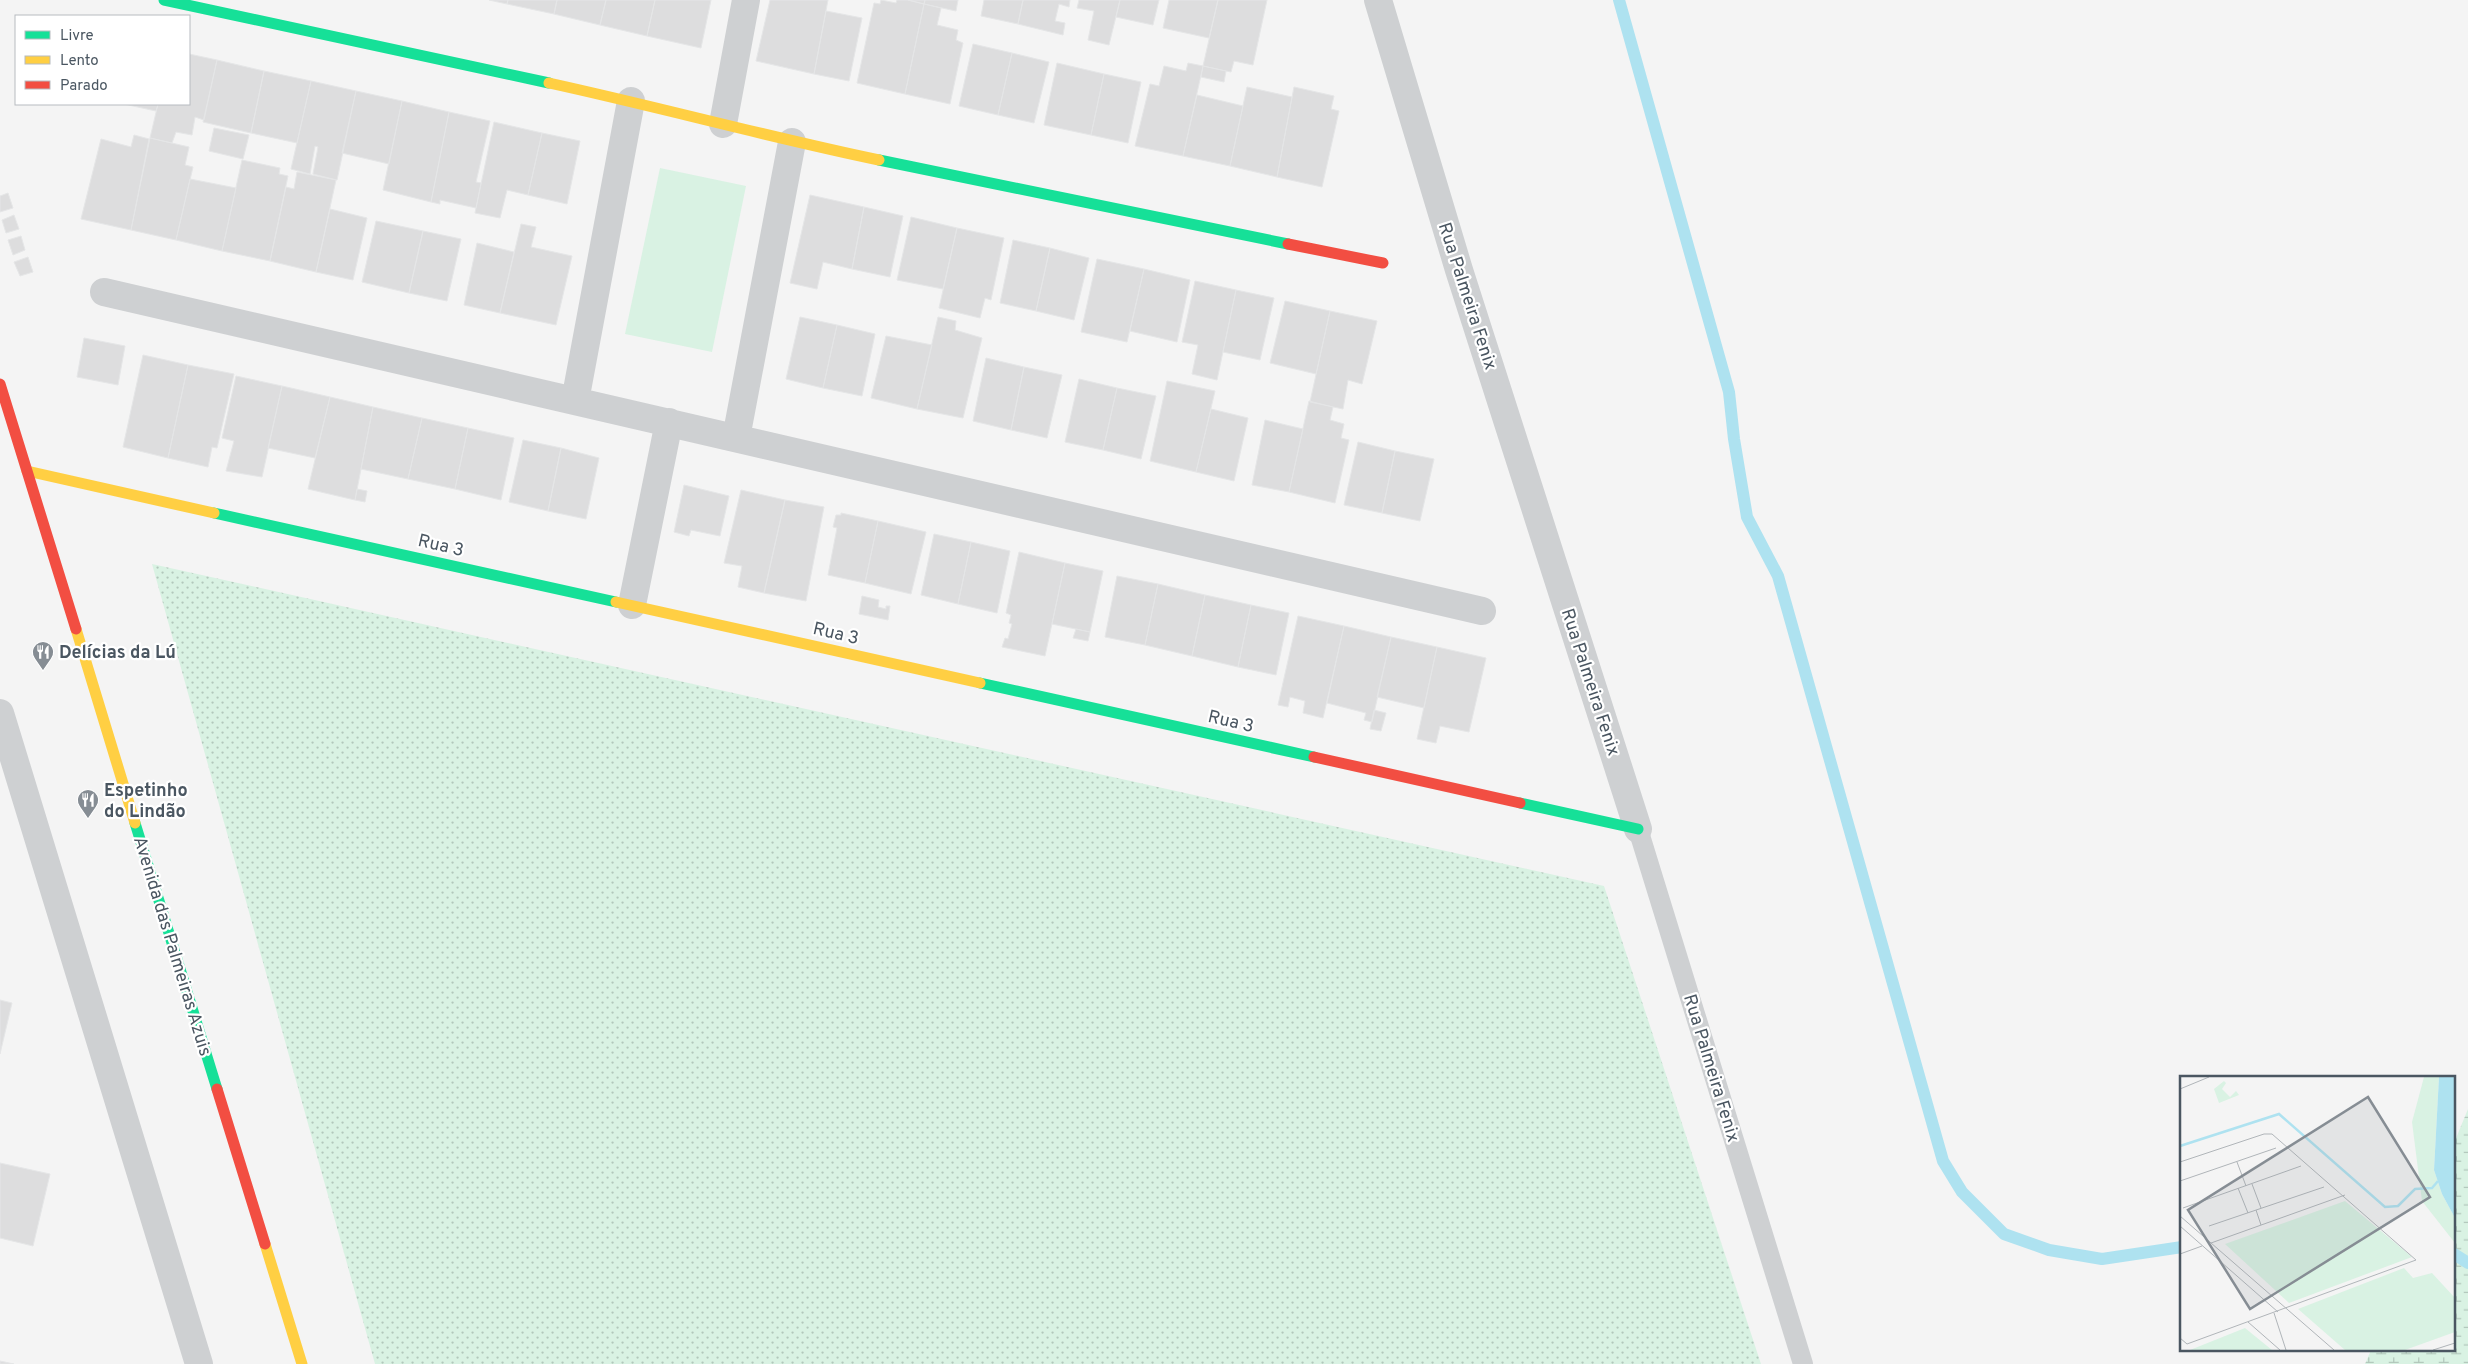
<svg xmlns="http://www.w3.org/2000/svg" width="2468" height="1364" font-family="Overpass,sans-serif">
	<defs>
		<pattern id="grass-dots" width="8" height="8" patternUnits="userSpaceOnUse" patternTransform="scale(1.25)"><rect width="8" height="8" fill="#d9f2e3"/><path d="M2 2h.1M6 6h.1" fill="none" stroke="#b2c7bb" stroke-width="1.8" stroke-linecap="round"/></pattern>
		<pattern id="wetland-marsh" width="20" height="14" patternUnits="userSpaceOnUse" patternTransform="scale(1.25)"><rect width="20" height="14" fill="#d9f2e3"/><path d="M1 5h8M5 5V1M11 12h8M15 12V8" fill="none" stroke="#b2c7bb"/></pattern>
	</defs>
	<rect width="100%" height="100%" fill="#f4f4f4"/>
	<path fill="url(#grass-dots)" d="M152 564 1604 886 1761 1364H375Z"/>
	<path fill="url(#wetland-marsh)" d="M2468 1109V1364H2365L2371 1350H2454V1143Z"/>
	<path fill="#d9f2e3" d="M660 168 746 186 712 352 625 334Z"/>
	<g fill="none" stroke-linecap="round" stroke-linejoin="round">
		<path stroke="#aee2f0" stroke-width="12" d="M1619 0 1729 392 1734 439 1747 517 1778 576 1943 1161 1962 1192 2004 1234 2049 1250 2102 1259 2182 1247
			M2454 1254 2468 1263"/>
	</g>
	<path fill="#ddddde" stroke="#e5e6e7" d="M489 0H508L507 4Z
		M508 0H557L554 14 507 4Z
		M557 0H606L600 25 554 14Z
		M606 0H655L647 36 600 25Z
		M655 0H711L701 48 647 36Z
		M770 0H828L814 74 756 61Z
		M881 0 896 3 897 0H908L924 4 905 94 857 83 874 3 880 4Z
		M908 0H925L924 4Z
		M925 0H958L956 11 924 4Z
		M984 0H1023L1018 24 981 16Z
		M1023 0H1070L1069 7 1059 4 1055 21 1065 23 1063 35 1018 24Z
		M1079 0H1120L1109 45 1088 40 1094 11 1077 8Z
		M1120 0H1159L1153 25 1116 17Z
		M1169 0H1218L1209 38 1163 28Z
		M1218 0H1267L1253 65 1234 61 1231 72 1203 66Z
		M924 4 941 8 937 25 958 30 956 40 963 43 950 104 905 94Z
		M826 11 862 18 849 81 814 74Z
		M973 44 1012 53 998 115 959 106Z
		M1012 53 1049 62 1034 123 998 115Z
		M189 54 217 60 204 120 195 117 192 135 176 132 172 143 150 138 158 104H189Z
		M217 60 264 71 251 133 203 122Z
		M1057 63 1104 74 1091 135 1044 125Z
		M1188 63 1203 66 1183 156 1135 146 1150 84 1159 86 1164 66 1186 71Z
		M1203 66 1226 71 1224 82 1201 77Z
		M264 71 311 81 297 143 251 133Z
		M1104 74 1141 82 1128 143 1091 135Z
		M311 81 356 91 337 180 313 174 318 147 315 146 310 174 291 169Z
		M1247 87 1292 97 1277 177 1230 166Z
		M1294 87 1334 96 1331 109 1339 111 1322 187 1277 177Z
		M356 91 402 101 389 164 342 153Z
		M1197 95 1243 106 1230 166 1183 156Z
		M402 101 449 112 431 202 383 190Z
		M124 104H158L156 111Z
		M449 112 490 121 476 182 481 183 476 208 440 200V204L431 202Z
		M494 122 542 133 528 195 507 190 500 218 475 213Z
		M214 128 249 135 243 159 209 151Z
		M542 133 580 141 567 204 528 195Z
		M134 135 149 139 131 230 81 219 101 139 131 147Z
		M150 138 189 147 185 165 193 167 176 240 131 230Z
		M242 160 280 168 279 174 288 176 270 261 222 251Z
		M297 172 336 180 316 272 270 261 286 187 294 189Z
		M190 179 236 188 222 251 176 240Z
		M8 193 13 208 0 212V196Z
		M810 195 864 207 852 269 823 262 817 289 790 283Z
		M864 207 903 216 890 277 852 269Z
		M330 209 367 218 353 280 316 272Z
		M14 215 19 229 6 233 2 220Z
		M911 217 957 228 943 289 897 280Z
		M376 221 423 231 409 293 362 282Z
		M521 224 536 227 531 247 572 256 556 325 500 313Z
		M957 228 1004 238 991 300 985 298 980 318 939 308Z
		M423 231 461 239 447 301 409 293Z
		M21 236 25 250 13 255 8 240Z
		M1013 240 1050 248 1036 311 1000 303Z
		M477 243 514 252 500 313 464 305Z
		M1050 248 1089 258 1074 320 1036 311Z
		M28 257 33 272 20 276 14 262Z
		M1097 259 1144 269 1127 342 1081 332Z
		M1144 269 1190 280 1177 342 1130 331Z
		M1195 281 1236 290 1217 380 1192 374 1198 345 1182 342Z
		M1236 290 1274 298 1260 360 1223 352Z
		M1285 301 1330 311 1316 374 1270 363Z
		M1330 311 1377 321 1362 384 1348 380 1343 409 1310 402Z
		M800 317 837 325 823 388 786 379Z
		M938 317 956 321 955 330 982 338 963 418 917 409Z
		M837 325 875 334 862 396 823 388Z
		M886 336 932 345 917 409 871 398Z
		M84 338 125 346 118 385 77 377Z
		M143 355 188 365 168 458 123 447Z
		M986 358 1024 367 1011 430 973 421Z
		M188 365 234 374 217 448 212 447 208 467 168 458Z
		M1024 367 1062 375 1047 438 1011 430Z
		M236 376 282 386 262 477 226 471 234 441 222 438Z
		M1079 379 1117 388 1103 450 1065 442Z
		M1167 381 1215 391 1196 472 1150 461Z
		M282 386 330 397 315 458 268 448Z
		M1117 388 1156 396 1141 459 1103 450Z
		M330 397 373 407 355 500 308 489Z
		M1309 401 1333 407 1330 420 1344 424 1341 438 1349 440 1335 503 1289 492Z
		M373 407 422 418 408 479 361 469Z
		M1211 409 1248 418 1234 481 1196 472Z
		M422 418 468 428 455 489 408 479Z
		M1265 420 1303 429 1289 492 1252 485Z
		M468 428 514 438 501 500 455 489Z
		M523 440 561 448 548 511 509 502Z
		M1358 442 1395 451 1382 513 1344 505Z
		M561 448 599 458 586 519 548 511Z
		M1395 451 1434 459 1420 521 1382 513Z
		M684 485 729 496 720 536 691 530 689 536 674 532Z
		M357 489 367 491 365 502 355 500Z
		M741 490 785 500 764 593 738 587 742 566 724 563Z
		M785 500 824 507 806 601 764 593Z
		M841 513 878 521 865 583 828 575 837 528 833 527 836 515H841Z
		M878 521 926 532 911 594 865 583Z
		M934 534 971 542 958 604 921 595Z
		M971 542 1010 551 997 613 958 604Z
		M1019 552 1065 563 1045 656 1002 647 1005 638 1008 639 1012 624 1009 623 1011 615 1006 613Z
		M1065 563 1103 571 1090 632 1052 624Z
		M1117 576 1158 584 1145 645 1105 637Z
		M1158 584 1205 595 1192 656 1145 645Z
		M1205 595 1251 605 1238 667 1192 656Z
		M862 596 879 600 878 607 886 609V606H890L888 620 859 614Z
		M1251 605 1289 613 1276 675 1238 667Z
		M1298 616 1344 626 1323 718 1303 713 1305 701 1290 697 1288 707 1278 705Z
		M1344 626 1391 637 1372 722 1364 720 1366 713 1327 703Z
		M1076 629 1090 632 1088 641 1073 638Z
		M1391 637 1437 647 1424 708 1377 697Z
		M1437 647 1486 658 1469 732 1440 726 1436 743 1417 739Z
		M1374 710 1386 713 1381 731 1370 729Z
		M0 1000 12 1003 0 1054Z
		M0 1163 50 1174 33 1246 0 1238Z
		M0 1361 14 1364H0Z"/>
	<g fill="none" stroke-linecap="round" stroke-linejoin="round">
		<path stroke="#ced0d2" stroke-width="20" d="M1638 829 1803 1364"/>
		<path stroke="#ced0d2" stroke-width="28" d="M1378 0 1459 270 1638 829
			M723 124 746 0
			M104 292 1482 611
			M575 401 631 101
			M736 438 792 142
			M632 605 669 422
			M0 713 199 1364"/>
		<path stroke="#16e098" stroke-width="11" d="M164 0 549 83
			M879 160 1288 244
			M214 513 616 602
			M980 683 1314 757
			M1520 803 1638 829
			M135 823 217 1089"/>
		<path stroke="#ffcf43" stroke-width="11" d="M549 83C659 107 768 137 879 160
			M27 471 214 513
			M616 602 980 683
			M76 629 135 823
			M265 1244 302 1364"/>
		<path stroke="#f24e42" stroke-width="11" d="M1288 244 1383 263
			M0 384 76 629
			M1314 757 1520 803
			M217 1089 265 1244"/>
	</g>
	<defs>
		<g id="restaurant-pin" transform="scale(1.125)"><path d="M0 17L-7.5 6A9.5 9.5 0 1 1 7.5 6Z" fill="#868d94" stroke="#fff"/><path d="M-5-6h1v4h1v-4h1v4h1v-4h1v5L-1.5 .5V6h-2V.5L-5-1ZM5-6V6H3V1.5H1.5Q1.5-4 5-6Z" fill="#fff"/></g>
	</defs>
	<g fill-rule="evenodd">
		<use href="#restaurant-pin" x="43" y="652"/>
		<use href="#restaurant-pin" x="88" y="800"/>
	</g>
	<g text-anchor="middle" stroke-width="4.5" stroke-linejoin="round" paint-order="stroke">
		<g font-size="18" fill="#4a5661" stroke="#fff">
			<text transform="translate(1468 296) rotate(72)" y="6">Rua Palmeira Fenix</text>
			<text transform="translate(441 545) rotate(13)" y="6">Rua 3</text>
			<text transform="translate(836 633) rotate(13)" y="6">Rua 3</text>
			<text transform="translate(1591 682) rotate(72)" y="6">Rua Palmeira Fenix</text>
			<text transform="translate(1231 721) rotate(13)" y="6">Rua 3</text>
			<text transform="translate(173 946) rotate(73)" y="6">Avenida das Palmeiras Azuis</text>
			<text transform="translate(1712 1068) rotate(73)" y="6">Rua Palmeira Fenix</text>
		</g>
		<g font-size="18" font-weight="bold" fill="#4a5661" stroke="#fff" text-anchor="start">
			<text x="59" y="658">Delícias da Lú</text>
			<text x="104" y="796">Espetinho<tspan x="104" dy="21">do Lindão</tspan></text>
		</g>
	</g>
	<g transform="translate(2180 1076)">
		<rect width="275" height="275" fill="#f4f4f4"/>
		<path d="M44 5 46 7 42 13 50 21 56 15 59 19 39 27 34 13ZM165 125 232 181 109 227 45 168ZM224 192 233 202 252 197 275 222V256L225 274H165L118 233ZM65 252 92 274H10Z" fill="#d9f2e3"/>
		<path d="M244 1H259L254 94 262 118 275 142V167L242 125 232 46Z" fill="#d9f2e3"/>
		<path d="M259 1H275V142L262 118 254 94Z" fill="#aee2f0"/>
		<path fill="none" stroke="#aee2f0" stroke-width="2.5" d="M0 70 99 38 205 131 218 130 235 113 252 112 258 105"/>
		<path fill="none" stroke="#b0b5b9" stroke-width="1" d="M0 13 29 1M0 86 84 58H92L236 184 7 268 0 262M57 86 66 110M0 105 96 72M72 108 81 132M58 112 68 137M3 132 121 90M76 134 81 149M0 140 154 274M0 150 98 236M29 150 144 111M31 167 165 119M0 178 22 170M94 237 106 274M68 246 100 274M253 274 275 267"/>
		<path fill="#868d94" fill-opacity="0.15" stroke="#868d94" stroke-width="2.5" d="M188 21 250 121 70 233 8 134Z"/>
		<rect width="275" height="275" fill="none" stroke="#4a5661" stroke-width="2.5"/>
	</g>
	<rect x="15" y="15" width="175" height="90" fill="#ffffff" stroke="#b7bbc0"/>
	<rect x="25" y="31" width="25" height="8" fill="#16e098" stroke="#b7bbc0"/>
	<text x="60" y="40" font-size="15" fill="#4a5661">Livre</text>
	<rect x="25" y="56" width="25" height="8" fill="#ffcf43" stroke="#b7bbc0"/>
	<text x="60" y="65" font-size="15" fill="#4a5661">Lento</text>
	<rect x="25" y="81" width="25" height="8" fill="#f24e42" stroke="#b7bbc0"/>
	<text x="60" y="90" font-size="15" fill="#4a5661">Parado</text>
</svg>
